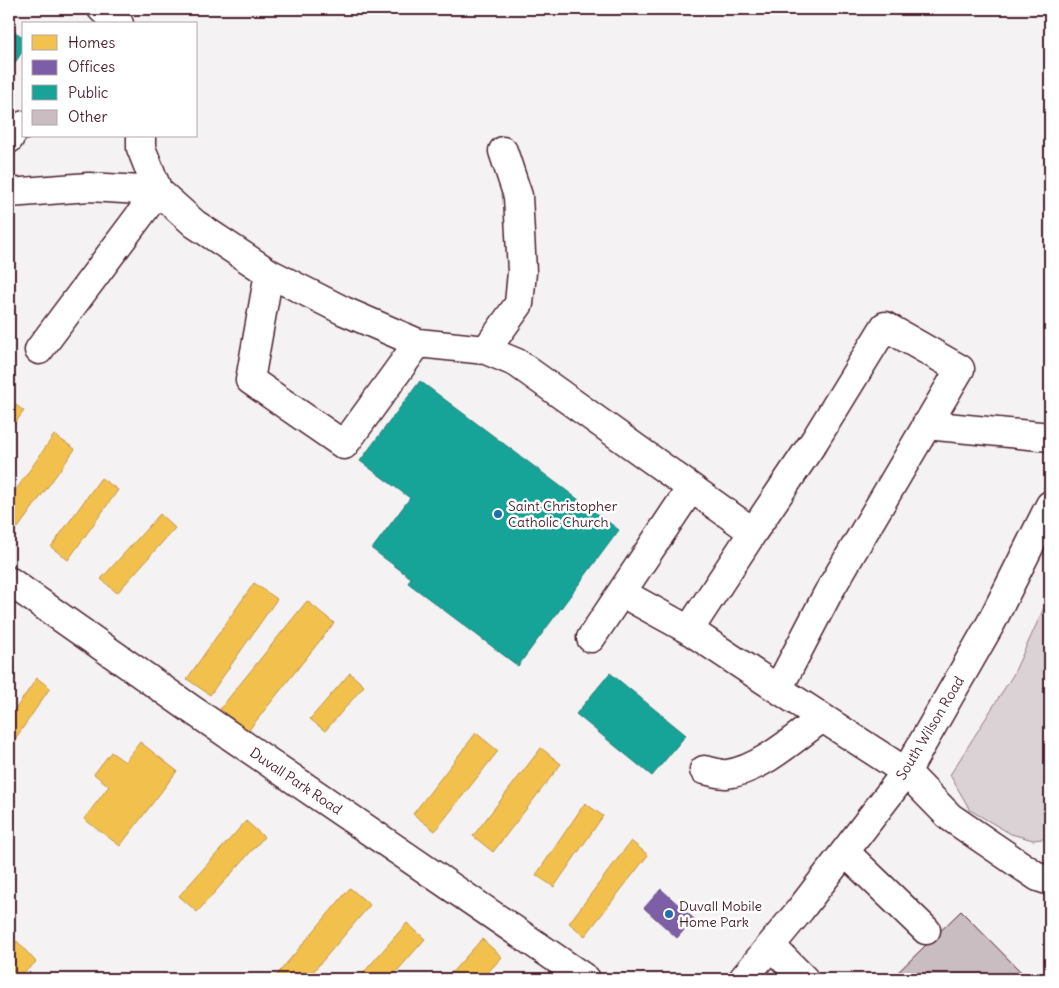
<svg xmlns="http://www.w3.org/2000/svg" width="1059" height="988" font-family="Delius,sans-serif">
	<rect width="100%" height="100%" fill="#f4f2f2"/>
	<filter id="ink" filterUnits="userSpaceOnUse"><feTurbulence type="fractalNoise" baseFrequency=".02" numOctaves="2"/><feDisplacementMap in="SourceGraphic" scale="10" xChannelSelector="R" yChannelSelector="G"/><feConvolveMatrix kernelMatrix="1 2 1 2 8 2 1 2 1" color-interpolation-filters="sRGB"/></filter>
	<g filter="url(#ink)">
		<path fill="#dbd2d5" stroke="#927880" d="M1050 595V838L1033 840 1011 834 970 810 950 775 1013 675Z"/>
		<path fill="#f2c14e" stroke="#c09044" d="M9 400 24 411 9 431Z
			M54 435 75 449 18 528 9 521V500Z
			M101 478 118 490 68 560 51 547Z
			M160 514 175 528 117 593 101 579Z
			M254 583 277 599 210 695 187 679Z
			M307 601 334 623 248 731 220 709Z
			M350 673 364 686 325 731 310 719Z
			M37 678 50 688 9 748V718Z
			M476 733 498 751 435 831 413 814Z
			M140 742 177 771 120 846 84 819 109 786 94 774 111 752 125 762Z
			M541 748 561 764 493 852 473 836Z
			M585 803 603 816 554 887 536 875Z
			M246 821 264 837 197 912 179 896Z
			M631 841 648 855 585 936 569 923Z
			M350 888 370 905 307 979H277L275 977Z
			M407 923 425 939 390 979H358Z
			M482 939 502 957 482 979H446Z
			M17 941 36 962 17 979H9V949Z"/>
		<path fill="#7b5ea7" stroke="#6c4b82" d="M661 889 694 919 677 938 644 908Z"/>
		<path fill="#17a398" stroke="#267b77" d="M9 28 24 38V49L9 72Z
			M420 381 619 530 518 666 408 583 411 578 372 549 410 498 360 461Z
			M610 673 686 735 652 776 576 714Z"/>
		<path fill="#cabdc1" stroke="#4a1f2b" d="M961 911 1028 979H891Z"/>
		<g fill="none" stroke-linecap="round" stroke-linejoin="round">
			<g stroke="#4a1f2b" stroke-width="31">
				<path id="minor" d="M102 9 119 24
					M141 136V148L158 191 195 224 269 273 344 311 418 343 486 350 517 363 753 532 815 440 885 326 960 369 828 593 778 689 906 772 950 817 1038 877 1050 881
					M9 139 14 130 24 125
					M9 193 89 187 158 191 39 350
					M269 273 250 380 344 445 418 343
					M486 350 519 304 522 272 518 196 503 151
					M926 425 1050 437
					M753 532 689 630 778 689
					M9 581 191 709 586 979
					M622 593 689 630
					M591 638 691 488
					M704 770C711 771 720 775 727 774 760 770 796 737 822 718
					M845 852 926 930
					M771 946 804 979"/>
			</g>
			<g stroke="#4a1f2b" stroke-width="31">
				<path id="major" d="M743 979 800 910 906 772 991 623 1050 505"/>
			</g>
			<use href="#minor" stroke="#fff" stroke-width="28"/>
			<use href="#major" stroke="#fff" stroke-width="28"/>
		</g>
	</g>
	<g fill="#1f6fb2" stroke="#fff" stroke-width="2">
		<circle cx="498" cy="514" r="5"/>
		<circle cx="669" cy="914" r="5"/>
	</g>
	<g text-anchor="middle" stroke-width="5" stroke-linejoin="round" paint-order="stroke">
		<g font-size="14" fill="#4a1f2b" stroke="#fff" text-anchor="start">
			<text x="508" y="511">Saint Christopher<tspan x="508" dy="16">Catholic Church</tspan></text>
			<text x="679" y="911">Duvall Mobile<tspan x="679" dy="16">Home Park</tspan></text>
		</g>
		<g font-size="14" fill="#4a1f2b" stroke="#fff">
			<text transform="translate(930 728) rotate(-59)" y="5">South Wilson Road</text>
			<text transform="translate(296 781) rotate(34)" y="5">Duvall Park Road</text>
		</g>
	</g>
	<rect width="1059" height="988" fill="none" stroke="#fff" stroke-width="30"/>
	<rect x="15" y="15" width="1029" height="958" fill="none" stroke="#4a1f2b" stroke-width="2" filter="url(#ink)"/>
	<rect x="22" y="22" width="175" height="115" fill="#ffffff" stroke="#b7a5aa"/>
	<rect x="32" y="35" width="25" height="15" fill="#f2c14e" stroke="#b7a5aa"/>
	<text x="68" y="48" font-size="15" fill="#4a1f2b">Homes</text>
	<rect x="32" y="60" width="25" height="15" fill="#7b5ea7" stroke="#b7a5aa"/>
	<text x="68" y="72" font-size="15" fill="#4a1f2b">Offices</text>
	<rect x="32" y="85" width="25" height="15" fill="#17a398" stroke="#b7a5aa"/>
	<text x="68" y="98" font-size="15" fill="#4a1f2b">Public</text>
	<rect x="32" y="110" width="25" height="15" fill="#cabdc1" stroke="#b7a5aa"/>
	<text x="68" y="122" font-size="15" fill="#4a1f2b">Other</text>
</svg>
